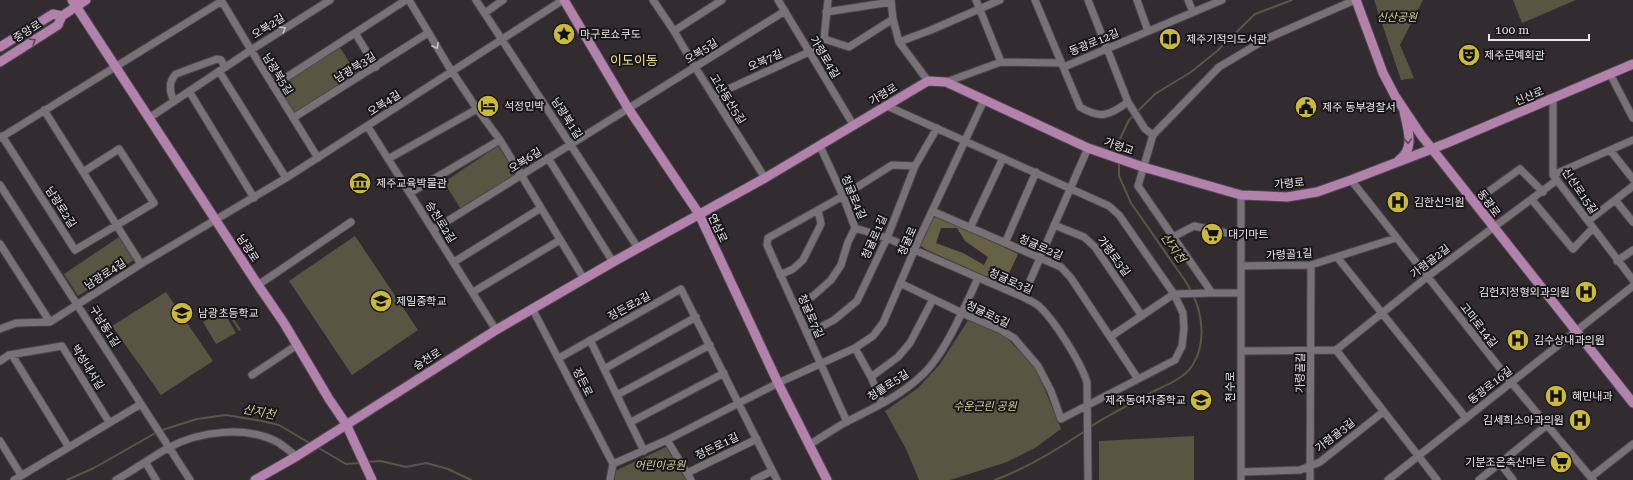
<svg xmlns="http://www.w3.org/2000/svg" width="1633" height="480" font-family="'Roboto Serif','Noto Sans KR',serif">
	<rect width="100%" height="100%" fill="#322c31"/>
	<path fill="#585643" d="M1374 0H1423L1400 45 1414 78 1401 80Z
		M1513 0H1576L1522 23Z
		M339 46 356 73 294 114 276 87Z
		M498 146 517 175 462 211 444 182Z
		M355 236 418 330 352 375 289 281Z
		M119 237 134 260 78 296 64 274Z
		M166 292 213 361 161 395 112 326Z
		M227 308 241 330 239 331 225 309Z
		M223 311 236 333 216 344 203 322Z
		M969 319 1006 337 1036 368 1061 429 1035 448 1007 462 950 480H919L906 449 885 411 918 388 940 364Z
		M1194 436V480H1099V441Z
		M666 447 686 480H615V471Z"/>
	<path fill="#666145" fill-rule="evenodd" d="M934 216 942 218 1018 254 1005 282 983 275 925 249 920 245ZM941 228H957L965 241 988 257 984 265 963 253 936 243Z"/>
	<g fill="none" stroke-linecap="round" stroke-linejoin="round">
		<path stroke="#5a5647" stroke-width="2" d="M1119 156 1118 143 1129 120 1155 94 1191 72 1217 51 1255 14 1292 0
			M1119 162V176L1131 203 1186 282 1191 291
			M1090 427C1110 414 1133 403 1154 391 1167 385 1184 378 1192 366 1206 346 1203 315 1193 295
			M317 447 346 464 360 463
			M366 462 381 461 406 467 426 463 448 469 471 480
			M67 480 94 468 159 431 197 419 226 415 262 421 279 425 311 444
			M995 480C1027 468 1057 450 1085 431"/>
		<g stroke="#4c474b" stroke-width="9">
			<path id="minor" d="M221 0 251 50 318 158
				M409 0 449 67 477 109 500 140 584 279
				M476 0 638 248
				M653 0 674 31 695 67 765 178
				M778 0 854 126
				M828 0 824 39 849 47 893 19
				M891 0 893 19 899 42 928 81
				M976 0 1001 62
				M1035 0 1080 107C1100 119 1109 116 1128 102
				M1088 0 1128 102 1145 129 1153 135
				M1137 0 1148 31
				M1188 0 1193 12
				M826 12 891 2
				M485 13 503 0
				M674 31 722 0
				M355 33 376 67
				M899 42 931 30 1000 0
				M1064 67 1222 0
				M219 71 286 178
				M1610 74 1633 118
				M946 82 1001 62 1061 63
				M273 86 406 0
				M189 91 254 198
				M713 96 809 52 824 39
				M1553 99V175L1633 280
				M174 101C169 91 168 82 176 74L217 59 221 60 225 67
				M887 106 1109 206 1119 215 1174 294 1183 313 1184 328 1182 346 1175 360 1061 419 1051 391 1038 366 1014 338 999 329 962 313 900 283
				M44 110 141 264
				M149 118 251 50 330 0
				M293 118 428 33
				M368 127 496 330
				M2 136 75 250 154 203 119 149 83 172
				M0 138 222 1
				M1610 150 1633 179
				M548 158 613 262
				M388 159 477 109
				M1553 175 1633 140
				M1351 180 1511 382 1593 480
				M0 185 190 480
				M410 193 500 140
				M1241 195V480
				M1532 200 1573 249 1593 228
				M1616 201 1633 222
				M1474 202 1520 169 1543 192
				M932 211 1061 267 1071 278 1138 379
				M1588 221 1633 186
				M1054 225 1084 237 1095 247 1142 316
				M855 228 887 238 1023 297C1028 300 1034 302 1039 306 1055 321 1080 361 1087 382L1088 480
				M970 228 1003 158
				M433 230 785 11
				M1173 237 1194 226 1241 236
				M1005 243 1036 172
				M0 244 50 322
				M1337 257 1466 418
				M1617 261 1633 250
				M454 262 541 208
				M1241 266 1311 265 1396 238
				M780 275 793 269 803 260 821 224 818 210
				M258 285 351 222
				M473 292 560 240
				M1241 293H1212L1138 186 1153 135 1219 67 1268 38 1355 0
				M1023 297 1088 148
				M794 305 813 296 831 280 841 265 848 242 855 228 843 196 820 146
				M533 310 613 464
				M0 329 16 323 50 322 141 264 286 178 563 0
				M807 334 834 320 857 301 887 238 915 166 937 128
				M1110 337 1174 294 1212 293
				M590 340 644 451
				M855 348 871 377 882 403
				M1336 350 1437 480
				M1241 351 1336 350 1427 277 1557 180
				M12 355 68 446
				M559 358 681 289 777 480
				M0 361 9 355 62 346 109 422
				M604 369 696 317
				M252 375 297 345
				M871 377 898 357 910 343 933 299
				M617 395 710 345
				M631 422 724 373
				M847 422 767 245 768 238 843 196 892 165 915 166
				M667 440 691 480
				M0 441 21 475
				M809 445C822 437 835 428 848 421 874 408 900 396 921 376 944 356 965 306 978 278
				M146 463 156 480
				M1500 463 1513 480
				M1241 472 1300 470 1320 462 1383 412
				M687 473 757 439
				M1591 477 1633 444
				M14 480 141 404
				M116 480C134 470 150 458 168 448 199 431 248 425 279 443 285 447 291 452 296 456
				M610 480 613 464 667 440 778 383 855 348 873 336 883 323 920 237 984 100
				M754 480 772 471
				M1310 480 1311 265
				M1388 480 1633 286
				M1479 480 1547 425"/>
		</g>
		<g stroke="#4c474b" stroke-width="11">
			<path id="major" d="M72 0 258 285 284 323 329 399 346 424 372 480
				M564 0 628 108 699 214 778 383 827 480
				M1356 0 1383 73 1395 96 1421 135 1633 403
				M0 47 53 14 62 16
				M0 62 58 25 62 16 86 0
				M1399 160C1416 148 1407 128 1404 111
				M255 480 297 456 496 330 613 262 765 178 928 81 946 82 1088 148 1143 167 1241 195 1287 197 1317 192 1351 180 1447 143 1633 64"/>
		</g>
		<use href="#minor" stroke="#787177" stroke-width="7"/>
		<use href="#major" stroke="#b281ac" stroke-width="9"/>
	</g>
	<defs><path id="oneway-chevron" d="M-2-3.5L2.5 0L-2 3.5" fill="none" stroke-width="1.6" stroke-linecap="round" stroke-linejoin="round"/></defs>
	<g stroke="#c8c3c7">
		<use href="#oneway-chevron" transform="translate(283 29) rotate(-32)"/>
		<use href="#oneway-chevron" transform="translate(436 46) rotate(59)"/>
	</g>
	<g stroke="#5d465b">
		<use href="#oneway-chevron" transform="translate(33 41) rotate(-32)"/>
		<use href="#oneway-chevron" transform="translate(1408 141) rotate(88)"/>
	</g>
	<defs>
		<g id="sight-disc" transform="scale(1.15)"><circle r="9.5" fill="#cdb938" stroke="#181618"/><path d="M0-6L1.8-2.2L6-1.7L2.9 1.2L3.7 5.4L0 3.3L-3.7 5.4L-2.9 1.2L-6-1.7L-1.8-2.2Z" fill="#111"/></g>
		<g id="library-disc" transform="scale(1.15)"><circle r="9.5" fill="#cdb938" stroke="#181618"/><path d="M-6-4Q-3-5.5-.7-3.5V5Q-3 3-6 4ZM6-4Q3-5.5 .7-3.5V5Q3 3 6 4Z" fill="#111"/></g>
		<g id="theatre-disc" transform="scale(1.15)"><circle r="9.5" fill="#cdb938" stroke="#181618"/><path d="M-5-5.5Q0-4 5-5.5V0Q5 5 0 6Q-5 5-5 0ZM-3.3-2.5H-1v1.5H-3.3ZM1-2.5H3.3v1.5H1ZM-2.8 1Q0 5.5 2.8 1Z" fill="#111"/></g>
		<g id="hotel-disc" transform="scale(1.15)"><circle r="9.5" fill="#cdb938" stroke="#181618"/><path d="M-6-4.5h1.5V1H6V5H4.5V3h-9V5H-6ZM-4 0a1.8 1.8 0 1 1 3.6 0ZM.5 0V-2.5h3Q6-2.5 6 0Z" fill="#111"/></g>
		<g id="civic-disc" transform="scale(1.15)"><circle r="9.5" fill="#cdb938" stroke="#181618"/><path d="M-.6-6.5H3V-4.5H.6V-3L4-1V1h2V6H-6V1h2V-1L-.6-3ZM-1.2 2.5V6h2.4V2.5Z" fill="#111"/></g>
		<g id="museum-disc" transform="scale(1.15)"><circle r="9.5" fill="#cdb938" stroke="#181618"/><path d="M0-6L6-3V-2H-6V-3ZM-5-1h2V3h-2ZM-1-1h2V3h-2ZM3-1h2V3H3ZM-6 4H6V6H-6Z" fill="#111"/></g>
		<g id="hospital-disc" transform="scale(1.15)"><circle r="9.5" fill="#cdb938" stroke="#181618"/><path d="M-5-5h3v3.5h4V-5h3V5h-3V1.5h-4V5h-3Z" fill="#111"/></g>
		<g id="supermarket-disc" transform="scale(1.15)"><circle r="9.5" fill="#cdb938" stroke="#181618"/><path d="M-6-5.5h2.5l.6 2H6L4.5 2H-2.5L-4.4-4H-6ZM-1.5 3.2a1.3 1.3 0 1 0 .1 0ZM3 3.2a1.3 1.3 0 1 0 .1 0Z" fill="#111"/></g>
		<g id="school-disc" transform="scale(1.15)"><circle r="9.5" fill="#cdb938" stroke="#181618"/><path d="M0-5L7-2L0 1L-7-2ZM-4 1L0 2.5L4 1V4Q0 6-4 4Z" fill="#111"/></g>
	</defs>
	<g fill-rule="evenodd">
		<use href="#sight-disc" x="564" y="34"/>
		<use href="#library-disc" x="1170" y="39"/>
		<use href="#theatre-disc" x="1469" y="55"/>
		<use href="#hotel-disc" x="488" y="106"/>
		<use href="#civic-disc" x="1306" y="107"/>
		<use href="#museum-disc" x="360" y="183"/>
		<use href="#hospital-disc" x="1398" y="202"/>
		<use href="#supermarket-disc" x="1212" y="234"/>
		<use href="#hospital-disc" x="1586" y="292"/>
		<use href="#school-disc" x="381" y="301"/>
		<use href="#school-disc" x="182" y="313"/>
		<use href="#hospital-disc" x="1518" y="340"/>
		<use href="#hospital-disc" x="1556" y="396"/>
		<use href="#school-disc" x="1201" y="400"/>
		<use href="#hospital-disc" x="1580" y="420"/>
		<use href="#supermarket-disc" x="1561" y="462"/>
	</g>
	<g text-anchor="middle" stroke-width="4" stroke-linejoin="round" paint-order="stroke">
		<g font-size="11" font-style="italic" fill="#dad19a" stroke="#181618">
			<text x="1397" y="21">신산공원</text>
			<text x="985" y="410">수운근린 공원</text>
			<text x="660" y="469">어린이공원</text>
		</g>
		<g font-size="11" fill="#eae6e9" stroke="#181618">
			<text transform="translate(268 26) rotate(-32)" y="4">오복2길</text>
			<text transform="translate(27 31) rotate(-32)" y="4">중앙로</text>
			<text transform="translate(1094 42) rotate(-22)" y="4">동광로12길</text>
			<text transform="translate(701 51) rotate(-32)" y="4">오복5길</text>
			<text transform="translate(825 57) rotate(59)" y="4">가령로4길</text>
			<text transform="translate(765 60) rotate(-24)" y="4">오복7길</text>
			<text transform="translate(355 67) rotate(-32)" y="4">남광북3길</text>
			<text transform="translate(278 74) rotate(58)" y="4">남광북5길</text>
			<text transform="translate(883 94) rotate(-31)" y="4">가령로</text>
			<text transform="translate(1529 96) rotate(-23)" y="4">신산로</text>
			<text transform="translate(728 99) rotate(58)" y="4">고산동산5길</text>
			<text transform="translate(384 103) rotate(-33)" y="4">오복4길</text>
			<text transform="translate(567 118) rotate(57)" y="4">남광북1길</text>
			<text transform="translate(1119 146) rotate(19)" y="4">가령교</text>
			<text transform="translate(525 160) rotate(-32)" y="4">오복6길</text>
			<text transform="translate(1289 183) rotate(-5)" y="4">가령로</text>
			<text transform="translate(1580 191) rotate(55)" y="4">신산로15길</text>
			<text transform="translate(854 197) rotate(67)" y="4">청귤로4길</text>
			<text transform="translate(1489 203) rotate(53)" y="4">동광로</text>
			<text transform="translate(61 207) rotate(57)" y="4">남광로2길</text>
			<text transform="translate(441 222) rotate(58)" y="4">승천로2길</text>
			<text transform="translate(718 228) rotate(65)" y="4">연삼로</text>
			<text transform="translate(874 237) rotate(-66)" y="4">청귤로1길</text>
			<text transform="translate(907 241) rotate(-66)" y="4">청귤로</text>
			<text transform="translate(1041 247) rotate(24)" y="4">청귤로2길</text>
			<text transform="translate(248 248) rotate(57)" y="4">남광로</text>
			<text transform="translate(1289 254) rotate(-3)" y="4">가령골1길</text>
			<text transform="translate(1114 256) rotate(53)" y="4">가령로3길</text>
			<text transform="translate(1430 261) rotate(-38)" y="4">가령골2길</text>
			<text transform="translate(105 274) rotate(-33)" y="4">남광로4길</text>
			<text transform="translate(1011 281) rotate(24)" y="4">청귤로3길</text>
			<text transform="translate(629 306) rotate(-29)" y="4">정든로2길</text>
			<text transform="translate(988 314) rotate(25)" y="4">청귤로5길</text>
			<text transform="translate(811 316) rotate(66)" y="4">청귤로7길</text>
			<text transform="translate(1479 325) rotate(52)" y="4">고마로14길</text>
			<text transform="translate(105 326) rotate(58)" y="4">구남동1길</text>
			<text transform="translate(427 359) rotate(-32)" y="4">승천로</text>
			<text transform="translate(88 367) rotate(58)" y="4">박성내서길</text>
			<text transform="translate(1300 373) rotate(-89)" y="4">가령골길</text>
			<text transform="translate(583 382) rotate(63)" y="4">정든로</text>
			<text transform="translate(888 385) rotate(-33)" y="4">청률로5길</text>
			<text transform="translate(1490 385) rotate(-38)" y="4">동광로16길</text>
			<text transform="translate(1230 387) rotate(-90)" y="4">천수로</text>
			<text transform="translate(1335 435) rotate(-38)" y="4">가령골3길</text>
			<text transform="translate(717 446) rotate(-26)" y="4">정든로1길</text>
		</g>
		<g font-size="11" fill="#eae6e9" stroke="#181618" text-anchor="start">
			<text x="580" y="38">마구로쇼쿠도</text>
			<text x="1186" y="43">제주기적의도서관</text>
			<text x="1484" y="59">제주문예회관</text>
			<text x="504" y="110">석정민박</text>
			<text x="1322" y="111">제주 동부경찰서</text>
			<text x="376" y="187">제주교육박물관</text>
			<text x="1414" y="206">김한신의원</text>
			<text x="1228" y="238">대기마트</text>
			<text x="1570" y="296" text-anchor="end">김헌지정형외과의원</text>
			<text x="396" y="305">제일중학교</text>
			<text x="198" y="317">남광초등학교</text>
			<text x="1534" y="344">김수상내과의원</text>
			<text x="1572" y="400">혜민내과</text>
			<text x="1186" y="404" text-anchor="end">제주동여자중학교</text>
			<text x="1564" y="424" text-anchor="end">김세희소아과의원</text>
			<text x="1546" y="466" text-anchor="end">기분조은축산마트</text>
		</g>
		<g font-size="12" font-style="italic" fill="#d1c891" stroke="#181618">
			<text transform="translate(1173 248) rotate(55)" y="4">산지천</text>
			<text transform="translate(259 412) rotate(11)" y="4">산지천</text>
		</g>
		<g font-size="13" fill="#ede092" stroke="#181618">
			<text x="634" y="65">이도이동</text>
		</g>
	</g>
	<path d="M1489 34v6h100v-6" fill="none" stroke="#eae6e9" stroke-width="2"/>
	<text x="1495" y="34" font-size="12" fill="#eae6e9" stroke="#181618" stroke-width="3" paint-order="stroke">100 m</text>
</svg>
